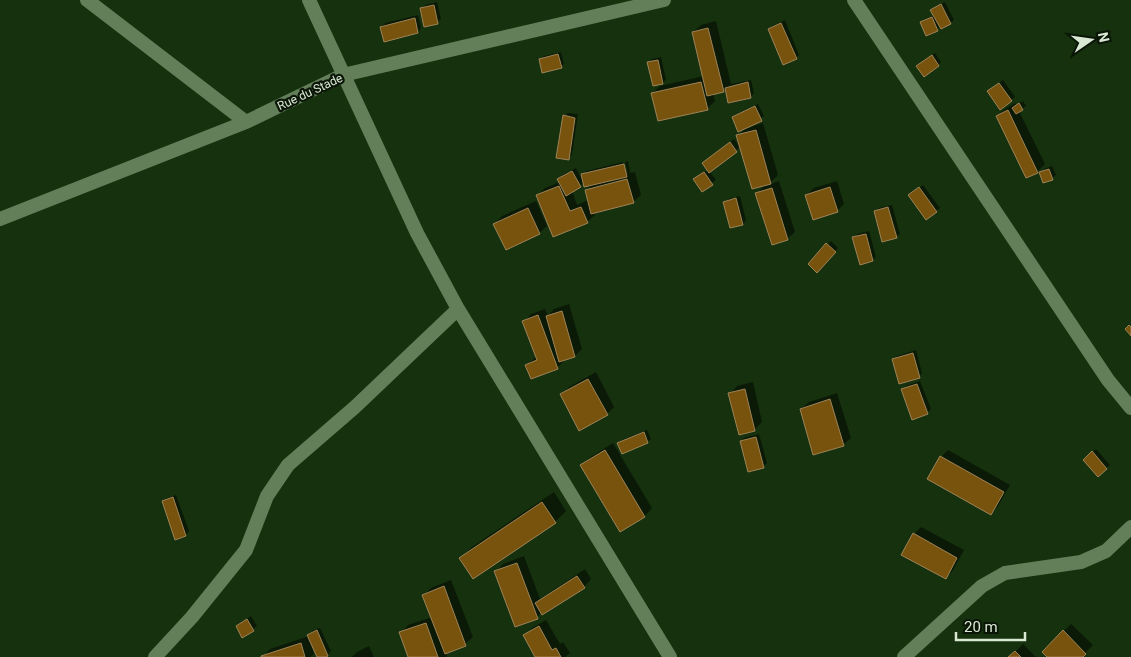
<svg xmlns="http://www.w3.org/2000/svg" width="1131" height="657" font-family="Roboto,sans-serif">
	<rect width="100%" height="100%" fill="#16310d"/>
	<path fill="#0007" d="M437 2 441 19 437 22 421 9 425 5Z
		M945 2 954 20 950 23 940 26 937 30 922 22 925 19 935 15 932 10Z
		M418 15 421 28 418 32 381 27 385 23Z
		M785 20 799 55 796 58 769 29 773 26Z
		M716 21 731 84 751 80 754 93 751 97 726 88 723 91 713 93 715 101 707 109 652 94 660 86 704 76 693 32 701 25Z
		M561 52 564 64 561 67 540 59 544 56Z
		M935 53 941 62 938 65 921 62Z
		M661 57 666 79 663 83 654 85 648 63 652 59Z
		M1003 80 1015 97 1011 100 988 91Z
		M1023 101 1026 106 1019 111 1045 164 1037 172 997 116 1005 109 1015 103 1016 105Z
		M758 104 764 116 747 126 748 128 763 123 778 175 768 185 779 181 795 232 787 239 757 193 766 184 738 136 747 127 733 117 737 114Z
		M568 113 578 114 572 155 568 158 564 116Z
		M734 139 740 147 709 171 716 180 702 190 698 176 708 170 703 163Z
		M628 161 630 173 635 172 641 195 633 202 594 212 595 215 587 222 538 195 545 188 560 182 559 179 562 175 576 168 584 183 572 191 577 205 588 200 586 190 592 184 583 175 586 171 623 162 625 174H628L625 162Z
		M1052 166 1056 175 1052 178 1041 173 1044 169Z
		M837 181 844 204 837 211 806 195 814 188Z
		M923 185 940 208 926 218 913 192Z
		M740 196 746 220 743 224 731 227 725 202 728 199Z
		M536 201 547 226 539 233 495 224 502 216Z
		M892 205 900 234 896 237 875 212 879 208Z
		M869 231 876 257 872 260 854 238 857 234Z
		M831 241 838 248 817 271 809 264Z
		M569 304 582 349 575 356 564 359 565 360 557 368 527 365 537 356 524 322 531 314 545 309 548 315 554 309Z
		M916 350 922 373 919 377 894 359 897 356Z
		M596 372 614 407 607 414 562 394 569 387Z
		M920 381 931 409 927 413 903 389 906 386Z
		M753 382 762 422 755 429 730 394 737 386Z
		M837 393 851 438 843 445 801 409 809 402Z
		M647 430 651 439 647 442 619 443 622 440Z
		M759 434 767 463 763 467 741 441 744 438Z
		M613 443 652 508 645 516 620 530 582 465 589 458Z
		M1096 449 1110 465 1098 475 1084 460Z
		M948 450 1010 485 998 506 991 514 941 457Z
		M554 492 566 511 555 522 461 558 472 547Z
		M176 495 189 531 186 535 176 539 163 502 167 498Z
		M921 527 964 550 953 570 946 578 914 534Z
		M524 556 540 599 585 569 591 579 584 587 542 612 537 617 496 572 503 564Z
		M451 580 473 637 465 644 446 652 447 656 446 657H409L401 633 408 625 432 617 424 595 431 588Z
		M251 616 257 626 243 636 237 626Z
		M546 620 560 644 563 642 570 653 565 657H536L525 636 532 628Z
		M1071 624 1093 645 1081 657H1048L1043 652Z
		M320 628 331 651 328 655 319 657 313 644H311L314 654 310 657H263L270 649 309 636 312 631Z
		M1023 644 1036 657H1010Z
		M369 646 374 657H352L357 652Z"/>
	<path fill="#77530d" stroke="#9e8359" d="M941 4 951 24 941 29 930 10Z
		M434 5 438 24 424 27 420 8Z
		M932 17 938 31 926 36 920 22Z
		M415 18 418 33 384 42 380 27Z
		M781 23 797 59 783 65 768 29Z
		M708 28 724 92 707 96 692 32Z
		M558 54 562 68 542 73 539 59Z
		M932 55 939 66 924 77 916 66Z
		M658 60 663 84 653 86 647 62Z
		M701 82 708 110 658 121 651 93Z
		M748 82 751 98 728 103 725 88Z
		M999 83 1012 101 1000 110 987 91Z
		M1019 103 1023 110 1016 114 1012 108Z
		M755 106 762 121 738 132 732 117Z
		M1008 110 1038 173 1026 178 996 116Z
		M563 115 575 118 569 160 556 158Z
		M756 130 771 184 752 189 736 135Z
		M730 142 737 152 709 173 702 163Z
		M624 164 627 177 584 187 581 174Z
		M1049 169 1053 180 1043 183 1039 172Z
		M572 171 581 187 566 196 557 179Z
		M704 172 713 185 702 192 693 179Z
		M627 179 634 203 591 214 585 190Z
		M559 186 570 211 581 207 588 223 553 237 536 195Z
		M830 187 838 212 813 220 805 195Z
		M919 187 937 212 926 220 908 195Z
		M772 188 788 240 772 245 755 193Z
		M736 198 743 225 730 228 723 202Z
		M888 207 897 238 882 242 874 211Z
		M528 208 540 234 506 250 493 224Z
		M866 234 873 261 860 265 852 237Z
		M826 243 836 252 817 273 808 264Z
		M562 311 575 357 559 362 546 316Z
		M538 315 558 369 531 379 525 365 537 360 522 321Z
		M1129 325 1131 327V336L1125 329Z
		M913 353 920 378 899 384 892 359Z
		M588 379 608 415 579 431 560 394Z
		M917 384 928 414 912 420 901 389Z
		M745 389 755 431 739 435 728 393Z
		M830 399 844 446 813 455 800 409Z
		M644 432 648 443 622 454 617 443Z
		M756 437 764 468 748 472 740 441Z
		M605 450 645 517 620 532 580 465Z
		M1092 451 1107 469 1098 477 1083 460Z
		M940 456 1004 492 991 515 927 479Z
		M173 497 186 536 175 540 162 501Z
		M542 502 556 523 473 579 459 558Z
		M913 533 957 558 946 579 901 555Z
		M517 563 538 619 515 627 494 571Z
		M577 576 585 588 542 615 535 603Z
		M444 586 466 646 445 654 422 595Z
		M247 619 254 631 242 638 236 626Z
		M426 623 438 657H408L399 632Z
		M539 626 552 650 556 648 561 657H535L523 635Z
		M317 630 328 656 326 657H317L307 635Z
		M1063 630 1086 654 1083 657H1047L1042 652Z
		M301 643 305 657H261V656Z
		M1015 651 1021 657H1008Z"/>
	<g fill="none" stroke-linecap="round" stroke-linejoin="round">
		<path stroke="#627f59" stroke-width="14" d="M87 0 246 122
			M309 0 417 233 458 309 670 657
			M854 0 1108 380 1131 408
			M0 219 246 122 343 75 664 0
			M155 657 192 617 246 550 267 496 288 465 355 407 458 309
			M904 657 982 586 1005 573 1081 562 1106 551 1131 527"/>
	</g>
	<g text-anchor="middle" stroke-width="4.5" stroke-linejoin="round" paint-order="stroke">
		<g font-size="12" fill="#d8e8d3" stroke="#0a1507">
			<text transform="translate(310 92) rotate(-25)" y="4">Rue du Stade</text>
		</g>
	</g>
	<g transform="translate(1091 40) rotate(77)" stroke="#0a1507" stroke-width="4" paint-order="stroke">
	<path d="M0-4L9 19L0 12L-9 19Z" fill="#d8e8d3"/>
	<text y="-8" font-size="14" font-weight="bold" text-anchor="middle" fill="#d8e8d3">N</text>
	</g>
	<path d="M956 632v8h69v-8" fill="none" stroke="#d8e8d3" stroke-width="2.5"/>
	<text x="964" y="632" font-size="15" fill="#d8e8d3" stroke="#0a1507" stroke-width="4" paint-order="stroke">20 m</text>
</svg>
